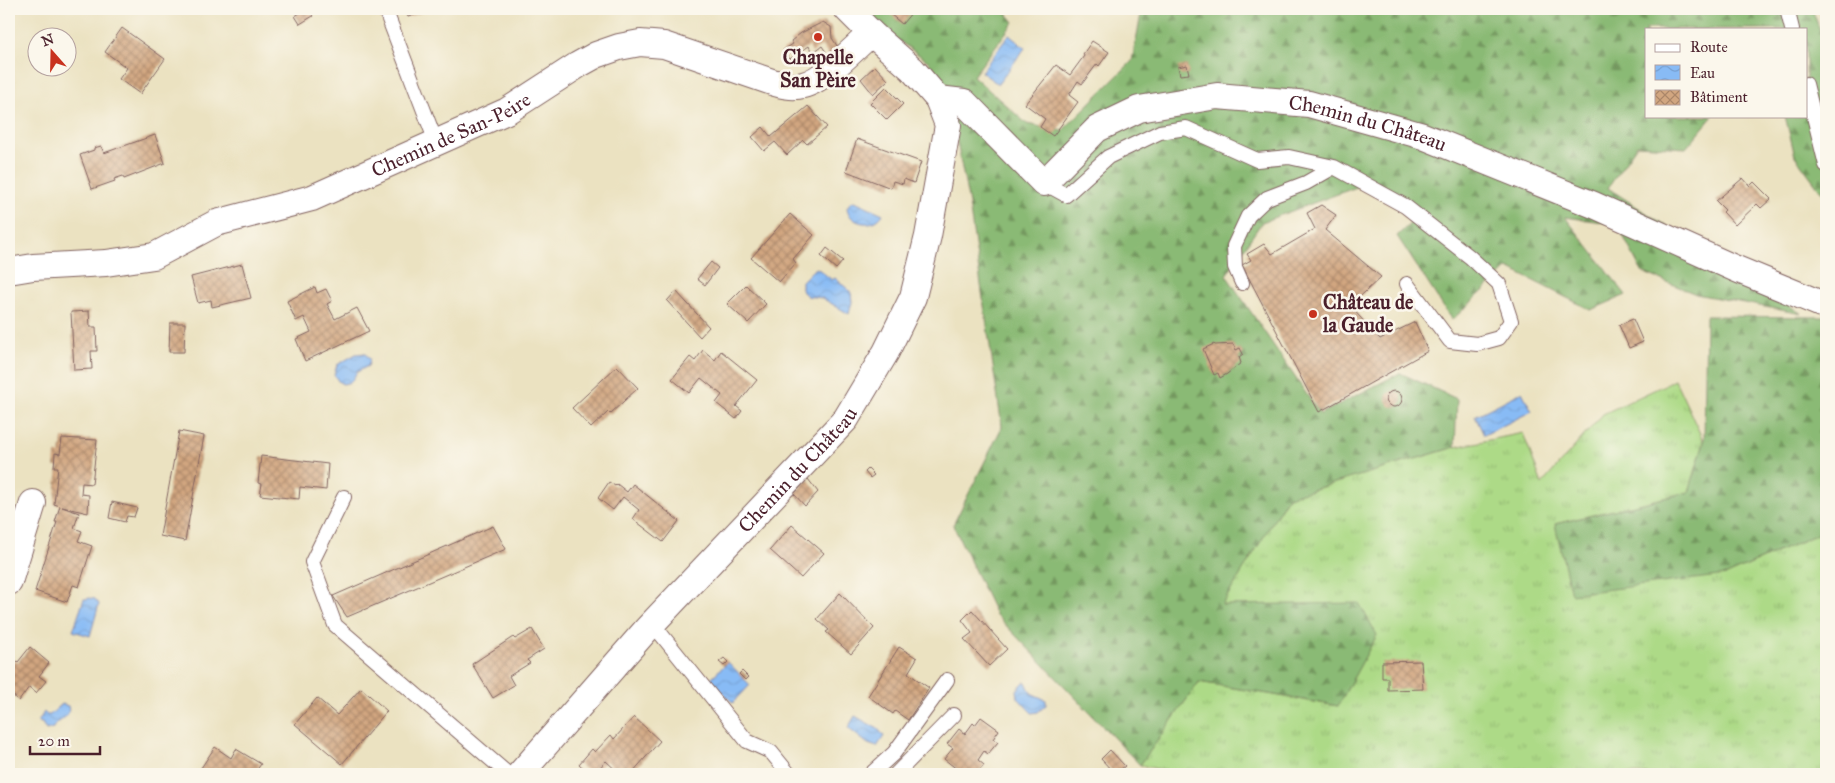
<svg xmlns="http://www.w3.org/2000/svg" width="1835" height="783" font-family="'IM FELL Great Primer',serif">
	<defs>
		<pattern id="grass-tufts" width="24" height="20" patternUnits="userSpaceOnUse" patternTransform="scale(1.25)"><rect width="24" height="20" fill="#adda87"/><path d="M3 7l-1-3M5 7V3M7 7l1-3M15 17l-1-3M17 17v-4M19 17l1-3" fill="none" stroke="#96bb75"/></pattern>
		<pattern id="forest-firs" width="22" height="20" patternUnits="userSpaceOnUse" patternTransform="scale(1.25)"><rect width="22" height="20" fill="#8aba74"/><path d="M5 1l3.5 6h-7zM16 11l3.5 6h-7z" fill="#73975f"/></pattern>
		<pattern id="water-waves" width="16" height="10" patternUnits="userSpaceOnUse" patternTransform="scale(1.25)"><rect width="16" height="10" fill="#88bbf5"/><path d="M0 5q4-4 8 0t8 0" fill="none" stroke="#77a0d2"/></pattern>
		<pattern id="building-cross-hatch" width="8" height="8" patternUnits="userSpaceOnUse" patternTransform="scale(1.25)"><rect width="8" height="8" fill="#d1a680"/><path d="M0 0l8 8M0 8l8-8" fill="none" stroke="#ac8769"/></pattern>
	</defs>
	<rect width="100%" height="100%" fill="#fbf7ec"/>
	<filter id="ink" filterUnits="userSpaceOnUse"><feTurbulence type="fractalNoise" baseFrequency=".02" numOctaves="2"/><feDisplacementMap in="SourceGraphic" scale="10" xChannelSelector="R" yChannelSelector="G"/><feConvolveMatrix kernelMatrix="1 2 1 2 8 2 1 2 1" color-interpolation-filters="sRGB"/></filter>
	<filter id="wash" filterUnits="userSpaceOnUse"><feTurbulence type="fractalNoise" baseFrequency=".0096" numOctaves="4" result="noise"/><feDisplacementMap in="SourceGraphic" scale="20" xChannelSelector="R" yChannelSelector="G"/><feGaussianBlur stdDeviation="1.12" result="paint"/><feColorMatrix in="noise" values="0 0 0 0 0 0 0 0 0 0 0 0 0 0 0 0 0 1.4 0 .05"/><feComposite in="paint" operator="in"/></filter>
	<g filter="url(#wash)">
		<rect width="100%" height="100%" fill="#ebe2c1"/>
		<path fill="url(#grass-tufts)" stroke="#7c7c59" d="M1675 380 1704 442 1689 492 1555 524 1727 575 1826 530V774H1180L1140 765 1199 682 1338 706 1221 605 1288 497 1455 447 1523 433 1542 484 1603 414Z"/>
		<path fill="url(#forest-firs)" stroke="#6a6c50" d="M859 9H1003L1014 22 973 76 1027 124 1062 131 1132 61 1142 9H1812L1826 46V198L1795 156 1785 116H1806V29H1646V116H1713L1686 148 1637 145 1608 188 1802 314 1696 294 1642 272 1617 224 1565 217 1626 295 1591 310 1508 268 1452 320 1397 236 1413 221 1373 181 1262 222 1226 275 1320 414 1400 373 1457 399 1455 447 1288 497 1222 605 1359 603 1377 635 1338 706 1199 682 1140 765 996 615 953 525 1002 427 969 204 954 127 929 62 864 16Z
			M1706 316 1826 317V530L1727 575 1571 594 1555 524 1689 492 1704 442Z"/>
		<path fill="url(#water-waves)" stroke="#696d90" d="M1009 35 1025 48 998 84 981 72Z
			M855 201 883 214C875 229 848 225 847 207L851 202Z
			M817 268 832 280 835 278 851 292 852 302 849 314 822 298 807 296 802 291V281L813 270Z
			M365 353 370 360 368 366 357 372 351 382 343 384 339 382 334 375 337 365 356 354Z
			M1522 392 1532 411 1484 435 1475 416Z
			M89 598 95 599 99 604 90 636 73 631 84 599H87Z
			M728 662 750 685 733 703 710 679Z
			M1024 682H1026L1031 693 1046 700V705L1038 712 1032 713 1018 698 1017 690Z
			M62 704 68 706C72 718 57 720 53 728L46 730 42 723 38 722 44 712 47 715H50Z
			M855 716 878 729 884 736 877 747 868 744 848 728Z"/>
		<g id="blocks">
			<path fill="url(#building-cross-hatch)" d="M307 9 313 16 300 24 295 16Z
				M404 9H425L426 11 408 17Z
				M894 9H910L913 11 902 24 890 14Z
				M823 22 831 27 832 38 843 55 834 64 822 46 812 53 809 46 790 59 783 50 793 44 791 41 801 33Z
				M122 28 165 59 140 94 119 79 127 68 105 52Z
				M1092 41 1109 52 1099 66 1097 64 1082 84 1078 81 1069 95 1078 102 1053 136 1040 127 1045 119 1025 104 1056 65 1070 75 1084 56 1083 54Z
				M1187 65 1189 74 1180 75 1178 67Z
				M875 66 888 80 873 94 861 79Z
				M886 87 903 104 887 120 870 103Z
				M808 106 827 127 807 144 803 140 787 155 775 142 764 151 752 137 763 127 771 137Z
				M155 135 165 163 124 179 123 176 114 179 115 181 92 189 80 155 94 150V148L101 146 104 153Z
				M857 139 921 162 914 183 904 179 903 184 893 181 891 188 846 171Z
				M1743 178 1750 186 1754 182 1771 199 1761 208 1757 204 1735 225 1723 212 1725 210 1716 201Z
				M1321 205 1336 215 1325 230 1381 277 1350 306 1380 339 1415 322 1428 351 1319 412 1242 265 1251 260 1247 254 1264 244 1272 254 1315 229 1307 213Z
				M790 214 814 235 793 259 796 263 779 282 751 258Z
				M827 248 843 261 836 269 821 256Z
				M711 262 718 268 705 285 697 279Z
				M242 264 251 298 212 307 211 300 198 303 191 277Z
				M746 285 766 304 748 323 727 304Z
				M315 287 317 293 326 289 332 301 327 304 335 319 357 308 369 331 305 361 296 339 311 332 304 317 296 321 287 301Z
				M676 291 709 327 700 337 667 301Z
				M89 311 90 327H96L97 351H91L92 369 74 370 71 312Z
				M1633 319 1643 342 1629 348 1619 325Z
				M170 323H185L184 352H169Z
				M1214 344 1215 345 1233 344 1236 350 1240 348 1243 354 1239 357 1241 363 1227 374 1220 378 1218 373 1214 375 1203 349Z
				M703 350 715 360 721 351 757 380 736 406 742 411 736 419 716 403 722 395 701 378 689 393 672 379 690 357 695 361Z
				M617 366 638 388 610 414 608 412 591 428 572 408Z
				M1386 399a8 8 0 1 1 16 0a8 8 0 1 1-16 0Z
				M179 431 204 436 185 541 160 536Z
				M62 438 97 440 92 484 82 483 81 494 89 495 88 513 62 507 79 513 74 528 82 531 78 541 92 546 79 587 73 585 67 602 35 591 57 522H55L60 506 54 504 58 467H54L55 453 60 454Z
				M261 456 328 464 326 490 300 487 299 499 260 495 262 484 258 483Z
				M868 469 874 475 870 478 865 472Z
				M808 479 818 492 805 506 794 494Z
				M609 482 615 486 617 484 627 492 633 484 679 521 663 542 633 519 639 510 623 497 613 510 598 498Z
				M112 502 137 508 134 517 127 516 125 522 109 518Z
				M792 525 824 553 801 578 770 550Z
				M493 526 506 549 347 617 333 596Z
				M840 593 874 628 851 654 826 632 829 630 817 619Z
				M972 610 1007 649 989 666 964 639 972 633 962 620Z
				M532 629 544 649 527 660 530 663 509 676 514 685 493 698 472 664 513 637 515 639Z
				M30 647 49 663 39 676 46 681 36 693 29 687 19 701 9 692V668L15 660 18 662Z
				M899 647 917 658 908 673 929 688 908 720 895 711 893 714 868 696Z
				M724 658 728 662 724 666 719 662Z
				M1421 661 1423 689 1388 690V678H1382V662Z
				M742 671 748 677 745 680 739 674Z
				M361 688 387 711 342 764 295 724 317 698 337 715Z
				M634 717 660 741 631 774H620L606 761 594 774H590L579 764 592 749 595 752 611 735 614 739Z
				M981 717 999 730 993 739 998 742 988 754 984 751 978 760 984 765 977 774H963L944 759 953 748 947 744 959 729 965 734 973 723 975 725Z
				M215 747 231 758 236 749 261 764 254 774H197Z
				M1110 750 1125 766 1115 774 1101 759Z
				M1309 770 1328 773V774H1308Z"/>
		</g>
	</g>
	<g filter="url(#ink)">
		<use href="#blocks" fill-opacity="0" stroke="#826360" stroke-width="1"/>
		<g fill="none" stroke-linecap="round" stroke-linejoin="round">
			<g stroke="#826360" stroke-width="16">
				<path id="lane" d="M385 9 436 142
					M1787 9 1792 29
					M1806 84 1826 165
					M1044 183 1066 195 1108 157 1160 132 1186 128 1257 160 1289 157 1334 167 1405 206 1470 257 1499 284 1511 321 1499 338 1477 344 1450 341 1407 284
					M1242 283 1235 267 1234 246 1248 216 1267 198 1306 183 1334 167
					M344 497 312 562 335 625 508 774
					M652 623 747 741 771 752 789 774
					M871 774 894 753 947 680
					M896 774 954 715"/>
			</g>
			<g stroke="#826360" stroke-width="28">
				<g id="street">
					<path id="s1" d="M938 99 964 102 1044 183 1097 129 1139 109 1217 96 1309 104 1423 136 1594 205 1734 268 1826 306"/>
					<path id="s2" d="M9 271 33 267 106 263 154 256 216 223 312 198 507 111 578 65 596 55 619 47 640 43 664 45 772 82C782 85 792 88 803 85 823 81 855 48 871 33"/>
					<path d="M9 582 33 503"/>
					<path id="s3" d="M520 774 646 630 846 419 886 352 913 297 928 236 948 125 938 99 912 69 871 33 847 9"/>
				</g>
			</g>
			<use href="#lane" stroke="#fff" stroke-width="14"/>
			<use href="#street" stroke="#fff" stroke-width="26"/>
		</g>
	</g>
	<g fill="#c8321e" stroke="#fbf7ec" stroke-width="2">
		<circle cx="818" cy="37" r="5"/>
		<circle cx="1313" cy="314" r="5"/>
	</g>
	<g text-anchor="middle" stroke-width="5" stroke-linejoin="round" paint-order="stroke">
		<g font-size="20" font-weight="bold" fill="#4a1f2b" stroke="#fbf7ec">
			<text x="818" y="64">Chapelle<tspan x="818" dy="23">San Pèire</tspan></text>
			<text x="1323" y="309" text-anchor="start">Château de<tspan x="1323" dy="23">la Gaude</tspan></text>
		</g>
		<g font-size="20" fill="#4a1f2b" stroke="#fbf7ec">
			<text dy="7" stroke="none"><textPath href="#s1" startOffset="495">Chemin du Château</textPath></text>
			<text dy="7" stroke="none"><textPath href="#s2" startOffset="468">Chemin de San-Peire</textPath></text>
			<text dy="7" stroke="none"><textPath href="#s3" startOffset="412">Chemin du Château</textPath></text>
		</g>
	</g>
	<rect width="1835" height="783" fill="none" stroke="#fbf7ec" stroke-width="30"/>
	<rect x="1645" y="28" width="162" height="90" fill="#fbf7ec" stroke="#b4a19f"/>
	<rect x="1655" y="44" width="25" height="8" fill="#ffffff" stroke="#b4a19f"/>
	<text x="1690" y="52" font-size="15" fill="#4a1f2b">Route</text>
	<rect x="1655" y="65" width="25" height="15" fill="url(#water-waves)" stroke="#b4a19f"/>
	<text x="1690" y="78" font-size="15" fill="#4a1f2b">Eau</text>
	<rect x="1655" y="90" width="25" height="15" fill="url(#building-cross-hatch)" stroke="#b4a19f"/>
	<text x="1690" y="102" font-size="15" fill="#4a1f2b">Bâtiment</text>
	<g transform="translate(52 52) rotate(340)"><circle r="24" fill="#fbf7ec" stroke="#b4a19f"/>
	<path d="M0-4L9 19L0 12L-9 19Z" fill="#c8321e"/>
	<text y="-8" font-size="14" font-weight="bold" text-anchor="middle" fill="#4a1f2b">N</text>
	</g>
	<path d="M30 746v8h70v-8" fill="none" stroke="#4a1f2b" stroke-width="2.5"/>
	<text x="38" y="746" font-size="15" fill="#4a1f2b" stroke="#fbf7ec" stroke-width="4" paint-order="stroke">20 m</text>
</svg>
